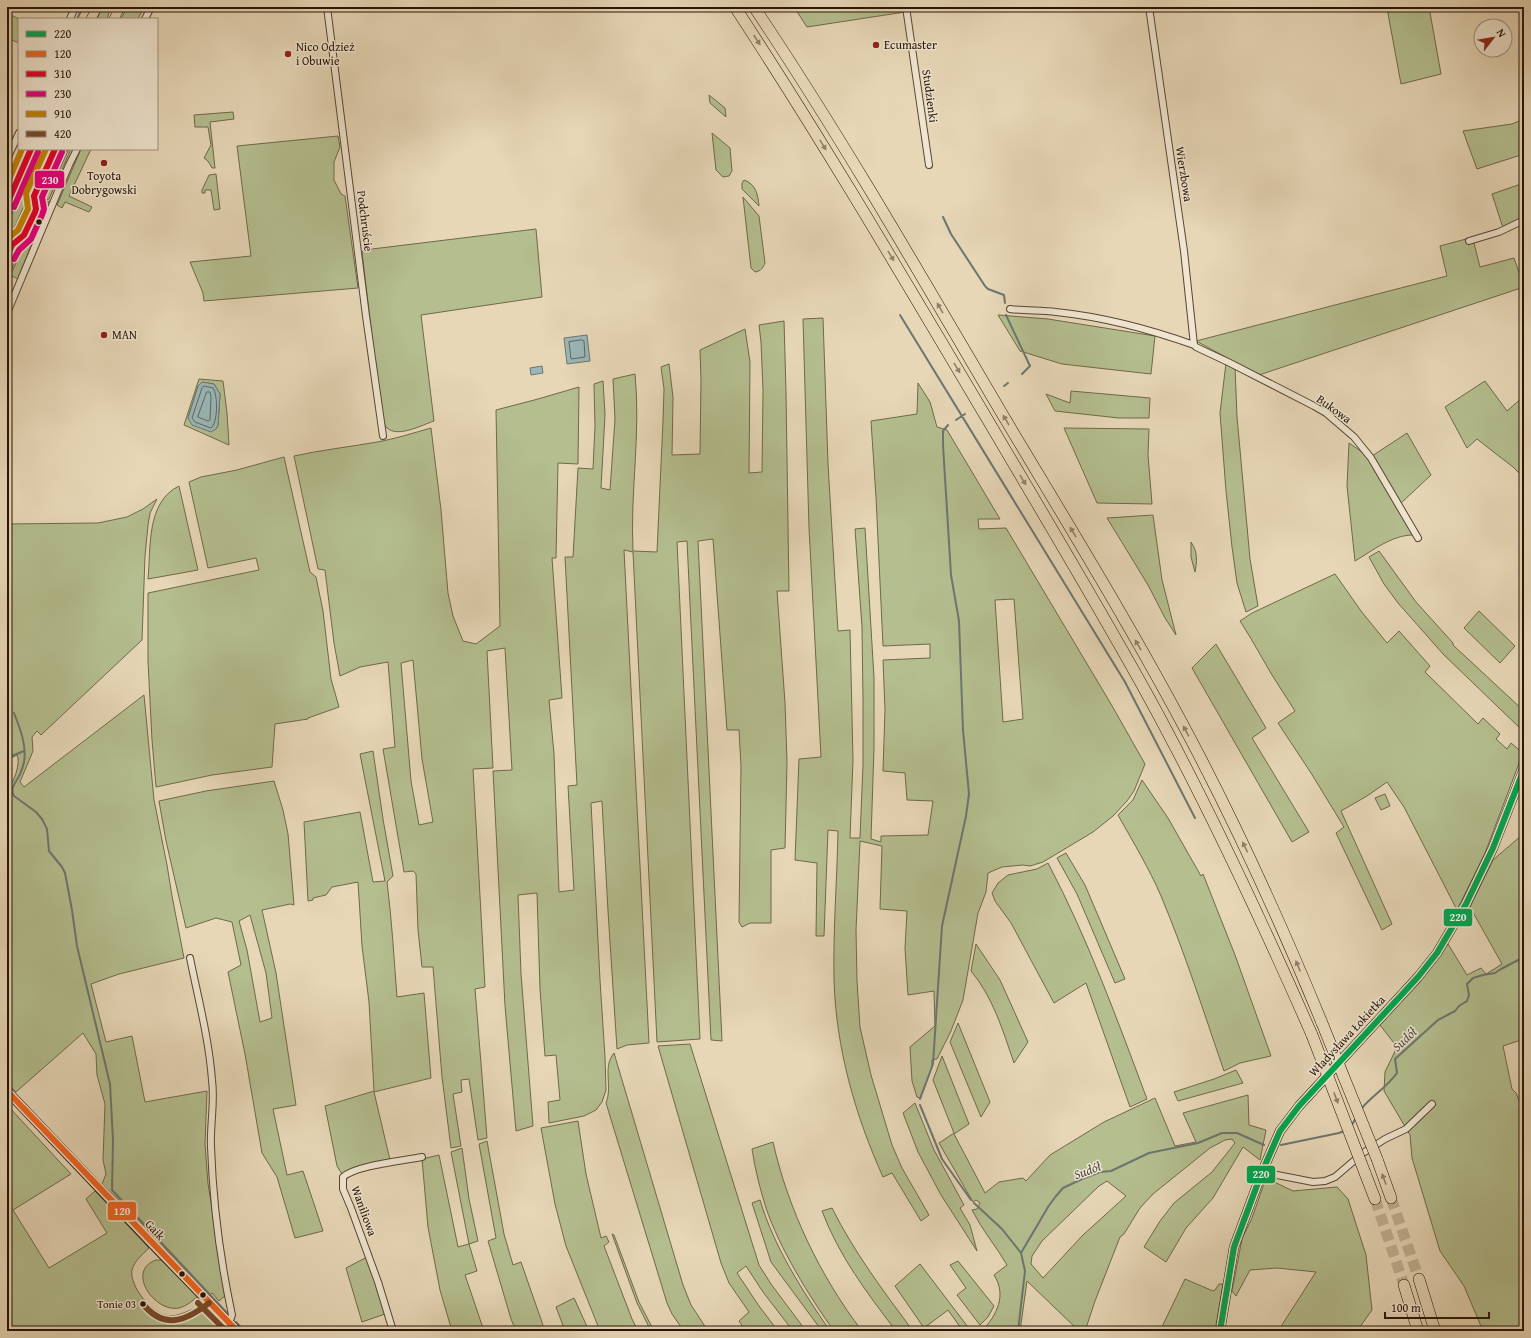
<svg xmlns="http://www.w3.org/2000/svg" width="1531" height="1338" font-family="'Gentium Book Plus',serif">
	<rect width="100%" height="100%" fill="#e7d7b7"/>
	<filter id="stains"><feTurbulence type="fractalNoise" baseFrequency=".005" numOctaves="4"/><feColorMatrix values="0 0 0 0 .2 0 0 0 0 .09 0 0 0 0 .02 0 0 0 .5 -.17"/></filter>
	<radialGradient id="worn" r=".72"><stop offset=".6" stop-color="#630" stop-opacity="0"/><stop offset="1" stop-color="#630" stop-opacity=".3"/></radialGradient>
	<path fill="#b4be8f" stroke="#6e694a" fill-rule="evenodd" d="M102 7H111L107 19H97Z
		M127 7H144L138 19H121Z
		M251 7H286L251 11Z
		M794 7H905V12L807 27Z
		M1390 7H1429L1441 74 1401 84 1387 8Z
		M7 13 19 19V43L7 38Z
		M709 95 725 108 726 117 710 103Z
		M233 112 234 119 210 122 215 168H212L208 161 204 158 211 145 208 127H195L194 115Z
		M1524 119V154L1477 169 1463 131 1512 124Z
		M712 133 730 148 732 171 729 176 723 177 716 170Z
		M338 136 340 147 334 162V180L341 194 345 196 358 288 204 301 203 293 190 262 251 256 237 146Z
		M38 149H50L7 244V225L28 179Z
		M63 149H71L49 199 42 202 37 212 40 198Z
		M81 149H91L69 196 92 207 89 212 65 202 62 208 57 205Z
		M216 174 220 209 214 210 211 190H205V193H202V190L209 175Z
		M744 180C756 184 758 195 759 206L742 189V183Z
		M1524 183V218L1503 228 1492 194Z
		M743 197 759 216 765 263C763 268 761 271 755 272L751 268Z
		M50 201 44 212 18 279 12 276 11 274 35 222H37L38 219 37 218C40 211 41 203 50 201Z
		M536 229 542 297 421 315 434 421C422 425 398 438 387 428 385 426 383 422 382 420L362 252 364 250Z
		M28 233 10 273 7 274V267Z
		M1466 239 1467 244 1474 243 1480 267 1514 258 1524 287 1259 375 1196 341 1447 276 1440 246Z
		M998 315 1048 319 1155 336 1151 374 1062 364 1020 351Z
		M823 318 828 464 838 631 850 630 853 760 850 838H860L863 765V700L862 627 855 529 865 528 874 678V748L871 839 881 842V836L928 835 933 801 907 800 905 773 883 771 885 710 883 660 930 658V644L883 646 876 497 871 421 917 414 918 383 930 402 937 427 947 430 1000 519H978L979 529 1006 528 1111 704 1145 764 1134 791 1127 801 1113 816 1093 832 1043 862 1030 866 1023 865 1002 867 988 873 986 892 978 913 963 1000 951 1031 937 1059 932 1060V1067L920 1098 917 1097 912 1081 910 1047 935 1026 934 991 908 995 905 948 907 911 880 909 882 846 860 841 856 930 857 981 860 1027 871 1075 892 1145 902 1168 929 1215 921 1221 892 1173 883 1177C855 1115 836 1048 834 980 833 930 837 881 838 831L828 830 824 936H816L817 863 795 860 799 759 821 757 809 528 803 319ZM1014 599 1023 719 1003 722 995 600Z
		M784 321 786 392 789 591H777L785 703 787 762 785 848 771 850V923H750L742 927 739 922 741 766 739 730H727L713 539 698 541 722 1041 711 1040 687 541 677 542 700 1039 657 1042 633 552 624 550 649 1043 627 1045 617 1049 608 911 602 801 591 803 600 980 605 1057 606 1090 602 1102 596 1110 584 1116 549 1123 548 1102 560 1100 556 1055 545 1056 540 989 537 893 518 895 521 974 533 1126 516 1131 505 1006 493 771 512 770 505 648 487 651 493 768 473 769 485 987 475 989 487 1138 478 1140 469 1079 461 1080 462 1092 453 1094 461 1146 451 1148 442 1077 433 967H422L418 930 416 874 413 871 404 872 383 749 395 747 388 662 360 667 340 676 334 643 325 570 318 569 294 456C321 450 349 447 377 442 395 439 413 433 431 428L441 510 448 593 453 616 463 641 476 644 500 626 496 410 538 399 579 387 578 464 558 463 556 558H552L562 698 549 700 554 754 559 892 574 890 568 786 577 785 565 557H573L578 468 593 469 595 426 594 384 603 381 605 415 601 488 610 490 615 419 613 379 635 374C641 433 630 492 633 551L657 552 663 421 664 389 661 367 669 364 673 397 672 455 700 454 701 380 700 350 745 329 750 362 749 473 762 472 763 390 761 342 759 325ZM413 660 422 759 433 822 419 825 411 781 401 663Z
		M1226 363 1235 366 1237 417 1250 559 1258 606 1246 612 1237 583 1232 547 1226 491 1220 413Z
		M199 379 223 381 227 413 229 445 184 425ZM202 382 214 384 220 394 218 425 216 429 188 418 198 386Z
		M1485 381 1507 411 1524 396V478L1513 467 1477 439 1467 448 1445 407Z
		M1071 391 1150 398 1149 418H1119L1055 411 1046 394 1070 403Z
		M1064 428 1149 429 1148 455 1152 504 1097 503Z
		M1407 433 1431 475 1400 504 1372 456Z
		M1349 443 1362 452 1373 466 1413 535C1392 535 1372 551 1355 561L1347 486Z
		M284 457 310 572 316 577 323 611 331 679 339 707 308 718V719L275 724 272 767 212 775 156 787 152 740 148 661V593L259 570 256 558 208 568 189 482 201 477 237 470Z
		M179 486 198 570 148 579C151 548 146 502 179 486Z
		M157 499 150 513 148 525 145 556 142 640 41 735 37 731 32 737 33 751 20 782 24 787 144 695 154 800 167 865 172 896 184 958 119 974 91 984 106 1042 132 1036 145 1102 207 1091 205 1144 208 1184 226 1295 219 1301 212 1293 209 1296 129 1210 102 1184 106 1174 103 1160 105 1104 97 1075 96 1054 83 1033 16 1092 7 1083V789C14 784 21 762 17 755L7 760V524L98 523 127 517 143 509Z
		M1153 515 1162 580 1176 635 1165 618 1148 585 1107 518Z
		M1191 542C1198 552 1197 561 1195 572L1191 557Z
		M1379 551 1416 602 1453 643V645L1524 711V732L1444 655 1398 603 1384 584 1369 557Z
		M1335 574 1361 611 1387 643 1399 631 1430 666 1425 672 1478 724 1483 718 1500 734 1496 739 1507 749 1511 743 1523 753 1485 853 1457 910 1404 807 1387 782 1367 796 1341 811 1392 924 1382 930 1336 833 1344 827 1311 773 1278 723 1295 711 1272 675 1250 637 1240 621 1252 613Z
		M1479 611 1515 646 1500 663 1464 628Z
		M1216 644 1266 728 1252 738 1309 832 1292 842 1192 668Z
		M373 751 383 819 393 876 387 882C392 921 394 959 397 997L424 993 431 1078 374 1092 390 1160 375 1163 342 1174 337 1166 325 1106 374 1091 369 1002 362 946 358 882 332 887 326 895 313 898V900L308 901 304 822 360 812 373 882 385 881 360 754Z
		M1142 780 1168 818 1201 876 1203 874 1235 955 1271 1056 1240 1063 1224 1071C1204 1013 1185 953 1161 896 1149 868 1133 842 1118 815L1133 800Z
		M274 781 283 810 288 834 294 905 290 904 262 910 276 973 296 1105 273 1109 287 1175 303 1171 323 1231 295 1238 277 1177 262 1153 245 1054 228 972 241 965 232 922 216 918 186 928 166 841 159 801 206 791ZM250 915 266 973 272 1018 260 1022 247 950 239 921Z
		M1385 794 1390 806 1381 810 1375 798Z
		M1522 835 1524 841V1039L1503 1046 1512 1089 1516 1093 1524 1113V1331H1483L1464 1286 1440 1251 1412 1158 1410 1135 1384 1091 1385 1072 1397 1047 1380 1025 1429 968 1448 944 1467 975 1481 968 1486 974 1502 964 1470 907 1493 860Z
		M1066 853 1085 885 1125 979 1115 983 1077 894 1057 858Z
		M1048 863C1088 939 1117 1019 1147 1099L1130 1107 1086 983 1054 1003 1011 923 995 901 992 893 998 883 1008 875 1037 869Z
		M976 944 1000 980 1028 1042 1014 1063C1003 1031 993 997 971 971Z
		M958 1023 990 1102 981 1117 950 1042Z
		M690 1044 759 1265 771 1284 806 1331H793L763 1292 746 1266 737 1273 759 1306 778 1331H746L739 1321 749 1312 729 1283 721 1263 658 1046Z
		M614 1053 683 1285 691 1305 708 1331H676L681 1327 672 1314 667 1303 606 1103C613 1085 602 1068 614 1053Z
		M942 1056 969 1124 954 1134 985 1193 999 1182 1023 1178 1026 1181 1050 1155 1104 1122 1155 1098 1175 1146 1196 1142 1183 1113 1248 1095 1249 1125 1266 1130 1260 1160 1243 1147 1213 1198 1186 1228 1166 1262 1144 1247 1160 1221 1174 1203 1212 1172 1235 1143 1232 1139 1225 1140 1210 1148 1153 1194 1140 1208 1124 1234 1120 1237 1095 1301 1085 1331H1079L1027 1281 1020 1331H982C997 1315 1007 1295 994 1275L1007 1265C996 1246 982 1230 972 1210L977 1209 980 1203 976 1200 973 1202 939 1143 954 1133 933 1080ZM1107 1181 1126 1196 1083 1235 1043 1278 1031 1264 1032 1256 1042 1241 1099 1186Z
		M1236 1070 1243 1083 1178 1101 1174 1092 1214 1079Z
		M915 1103 934 1150 964 1205 960 1208 970 1225 977 1251 941 1195 918 1152 903 1113Z
		M7 1105 71 1174 13 1210 49 1268 107 1233 86 1199 95 1191 149 1248C142 1255 135 1260 132 1270 129 1286 153 1316 170 1316 184 1316 194 1305 208 1307L231 1331H7Z
		M578 1121 586 1174 601 1238 606 1236 609 1242 604 1246 632 1319 638 1331H600L566 1246 555 1204 541 1128Z
		M487 1141 504 1234 513 1265 521 1262 545 1331H516L511 1319 488 1241 496 1238 479 1144Z
		M773 1142C788 1209 820 1276 862 1331H834C809 1296 780 1249 766 1208 760 1189 755 1169 752 1149Z
		M462 1148 469 1199 478 1241 469 1244 477 1271 465 1275 484 1331H452L440 1290 428 1227 422 1159 439 1155 458 1247 469 1244 451 1152Z
		M1266 1178 1293 1191 1337 1187 1348 1199 1366 1255 1372 1310 1357 1331H1278L1316 1272 1277 1268 1250 1270 1236 1296 1232 1291 1242 1239 1252 1218Z
		M760 1200C774 1247 802 1290 830 1331H822L771 1262 752 1203Z
		M832 1208C854 1252 884 1292 913 1331H896C867 1293 839 1256 822 1211Z
		M612 1234 614 1235 639 1302 654 1331H651L637 1303Z
		M367 1257 385 1314 362 1322 346 1268Z
		M156 1260H163L198 1296C192 1301 187 1306 179 1308 155 1313 125 1271 156 1260Z
		M958 1261 994 1306 988 1317 980 1325 957 1295 966 1288 950 1265Z
		M920 1264 971 1331H963L948 1310 924 1328 895 1286Z
		M1185 1279 1213 1291 1215 1290 1219 1284H1223L1215 1331H1160Z
		M574 1298 589 1331H565L556 1307Z"/>
	<path fill="#9ab7b8" stroke="#6c7671" d="M587 335 590 361 567 364 564 338Z
		M542 366 543 373 531 375 530 368Z
		M202 382 214 384 220 394 218 425 216 429 211 432 192 425 188 418 198 386Z"/>
	<g fill="none" stroke-linecap="round" stroke-linejoin="round">
		<path stroke="#60665f" stroke-width="1" d="M582 340 584 341 585 357 571 359 569 342Z
			M204 386 213 388C218 395 218 423 211 428L195 422 192 418 202 388Z
			M207 392H210L211 396 210 420 208 421 198 417Z"/>
		<path stroke="#6c7671" stroke-width="2" d="M77 19 83 7
			M7 177 20 149
			M53 183 68 149
			M943 217 951 234 985 286 988 289 1004 295 1005 303
			M900 315 1125 682 1195 818
			M1006 315 1030 366 1022 374
			M1004 386 1008 383
			M956 420 965 414
			M14 713C20 728 27 746 24 762 23 766 22 770 20 774 17 782 9 787 14 796L36 812 42 819 47 829 49 851 62 867 65 873 72 910 77 946 110 1084 113 1140 112 1190 227 1313
			M7 758 24 751
			M920 1099 933 1064 942 926 966 816 969 794 963 730 959 621 951 575 943 445V431L948 425
			M920 1105 942 1159 971 1200
			M1361 1109C1373 1095 1386 1088 1397 1073L1395 1059 1438 1020 1455 1011 1459 1006 1467 1001 1469 995 1467 984 1473 978 1483 975 1495 973 1501 969 1524 957
			M1351 1126 1356 1118
			M1281 1145 1339 1133 1344 1131
			M974 1203 1002 1229 1021 1253
			M236 1322 244 1331
			M128 1329V1331
			M1018 1331 1025 1271 1021 1253 1048 1207 1056 1196 1063 1188 1082 1179 1100 1172 1111 1171 1149 1153 1198 1143 1222 1133H1237L1264 1145"/>
		<path stroke="#c1b094" stroke-width="11" stroke-dasharray="11 5.5" stroke-linecap="butt" d="M1391 1198 1419 1279
			M1375 1199 1404 1285"/>
		<g stroke="#574532" stroke-width="8">
			<path id="street" d="M327 7 366 316 383 436
				M906 7 929 165
				M1149 7 1184 251 1194 345
				M70 19 75 7
				M145 19 151 7
				M7 159 19 133
				M1469 241 1499 232 1524 220
				M1010 309C1026 311 1041 310 1056 312 1104 317 1149 329 1194 345L1196 347 1230 363 1314 406 1326 413 1354 437 1371 458 1418 538
				M7 313 69 165 77 149
				M190 958C198 998 209 1039 212 1080 215 1102 210 1124 211 1147 213 1204 220 1259 232 1315L229 1323
				M1262 1172 1313 1182 1325 1181 1335 1177 1363 1153 1385 1139 1406 1129 1432 1104
				M393 1331 378 1282 351 1208 343 1189V1177C357 1165 403 1161 422 1157"/>
		</g>
		<g stroke="#271406" stroke-width="10">
			<path id="secondary" d="M7 1091 158 1250 237 1331
				M1220 1331 1234 1247 1262 1172 1280 1131 1299 1106 1418 977 1437 953 1466 904 1493 848 1524 769"/>
		</g>
		<g stroke="#271406" stroke-width="10">
			<path id="primary" d="M91 19 97 7
				M114 19 120 7
				M7 204 31 149
				M7 256 55 149"/>
		</g>
		<g stroke="#271406" stroke-width="12">
			<path id="highway" d="M735 7C823 141 904 279 986 417 1040 509 1095 600 1147 694 1208 805 1261 919 1312 1035
				M754 7C842 138 921 276 1001 412 1069 526 1139 639 1200 757 1245 844 1285 933 1322 1023
				M1377 1159 1391 1198
				M1365 1173 1375 1199
				M1419 1279 1435 1331
				M1404 1285 1418 1331"/>
		</g>
		<use href="#street" stroke="#efe5d0" stroke-width="6"/>
		<use href="#secondary" stroke="#efe5d0" stroke-width="8"/>
		<use href="#primary" stroke="#e7d7b7" stroke-width="9"/>
		<use href="#highway" stroke="#e7d7b7" stroke-width="11"/>
		<g stroke="#271406" stroke-width="12" stroke-linecap="butt">
			<path id="highway-bridge" d="M1322 1023 1377 1159
				M1312 1035 1365 1173"/>
		</g>
		<use href="#highway-bridge" stroke="#e7d7b7" stroke-width="11"/>
		<g stroke="#efe5d0" stroke-width="9">
			<path id="bus-1" d="M1220 1331 1234 1247 1262 1172 1280 1131 1299 1106 1418 977 1437 953 1466 904 1493 848 1524 769"/>
		</g>
		<g stroke="#efe5d0" stroke-width="9">
			<path id="bus-2" d="M7 1091 237 1331"/>
		</g>
		<g stroke="#efe5d0" stroke-width="9">
			<path id="bus-3" d="M34 196 55 149
				M7 204 31 149
				M7 256 12 245 24 235 35 212 36 209 34 196"/>
		</g>
		<g stroke="#efe5d0" stroke-width="9">
			<path id="bus-4" d="M14 207 38 152
				M14 259 19 250 31 239 42 215 44 209 42 197 62 152"/>
		</g>
		<g stroke="#efe5d0" stroke-width="9">
			<path id="bus-5" d="M7 184 22 149
				M7 239 18 230 28 209 26 193 46 149"/>
		</g>
		<g stroke="#efe5d0" stroke-width="9">
			<path id="bus-6" d="M198 1303 226 1331
				M143 1304C164 1330 186 1321 209 1303"/>
		</g>
		<use href="#bus-1" stroke="#00a651" stroke-width="6"/>
		<use href="#bus-2" stroke="#f26522" stroke-width="6"/>
		<use href="#bus-3" stroke="#e4002b" stroke-width="6"/>
		<use href="#bus-4" stroke="#e5007d" stroke-width="6"/>
		<use href="#bus-5" stroke="#c38202" stroke-width="6"/>
		<use href="#bus-6" stroke="#7a4b2a" stroke-width="6"/>
	</g>
	<defs><path id="oneway-solid" d="M-6-.8H1V-3.2L6.5 0L1 3.2V.8H-6Z"/></defs>
	<g fill="#917f67">
		<use href="#oneway-solid" transform="translate(757 40) rotate(57)"/>
		<use href="#oneway-solid" transform="translate(823 145) rotate(58)"/>
		<use href="#oneway-solid" transform="translate(891 256) rotate(59)"/>
		<use href="#oneway-solid" transform="translate(940 308) rotate(-120)"/>
		<use href="#oneway-solid" transform="translate(957 368) rotate(59)"/>
		<use href="#oneway-solid" transform="translate(1006 420) rotate(-121)"/>
		<use href="#oneway-solid" transform="translate(1023 480) rotate(59)"/>
		<use href="#oneway-solid" transform="translate(1073 532) rotate(-121)"/>
		<use href="#oneway-solid" transform="translate(1138 645) rotate(-120)"/>
		<use href="#oneway-solid" transform="translate(1186 731) rotate(-118)"/>
		<use href="#oneway-solid" transform="translate(1245 847) rotate(-116)"/>
		<use href="#oneway-solid" transform="translate(1298 966) rotate(-113)"/>
		<use href="#oneway-solid" transform="translate(1336 1098) rotate(69)"/>
		<use href="#oneway-solid" transform="translate(1384 1179) rotate(-110)"/>
	</g>
	<g fill="#8f2418" stroke="#efe5d0" stroke-width="1.5">
		<circle cx="876" cy="45" r="4"/>
		<circle cx="288" cy="54" r="4"/>
		<circle cx="104" cy="163" r="4"/>
		<circle cx="104" cy="335" r="4"/>
	</g>
	<g fill="#271406" stroke="#efe5d0" stroke-width="1.5">
		<circle cx="39" cy="222" r="3.5"/>
		<circle cx="182" cy="1274" r="3.5"/>
		<circle cx="203" cy="1295" r="3.5"/>
		<circle cx="143" cy="1304" r="3.5"/>
	</g>
	<g text-anchor="middle" stroke-width="3" stroke-linejoin="round" paint-order="stroke">
		<g font-size="11" fill="#271406" stroke="#efe5d0" text-anchor="end">
			<text x="136" y="1308">Tonie 03</text>
		</g>
		<g font-size="12" fill="#271406" stroke="#efe5d0" text-anchor="start">
			<text x="884" y="49">Ecumaster</text>
			<text x="296" y="51">Nico Odzież<tspan x="296" dy="14">i Obuwie</tspan></text>
			<text x="104" y="180" text-anchor="middle">Toyota<tspan x="104" dy="14">Dobrygowski</tspan></text>
			<text x="112" y="339">MAN</text>
		</g>
		<g font-size="12" fill="#271406" stroke="#efe5d0">
			<text transform="translate(930 96) rotate(82)" y="4">Studzienki</text>
			<text transform="translate(1184 174) rotate(81)" y="4">Wierzbowa</text>
			<text transform="translate(365 221) rotate(83)" y="4">Podchruście</text>
			<text transform="translate(1334 409) rotate(36)" y="4">Bukowa</text>
			<text transform="translate(1347 1036) rotate(-47)" y="4">Władysława Łokietka</text>
			<text transform="translate(364 1211) rotate(70)" y="4">Waniliowa</text>
			<text transform="translate(155 1230) rotate(47)" y="4">Gaik</text>
		</g>
		<g font-size="13" font-style="italic" fill="#4f4d44" stroke="#efe5d0">
			<text transform="translate(1404 1039) rotate(-43)" y="5">Sudół</text>
			<text transform="translate(1087 1170) rotate(-20)" y="5">Sudół</text>
		</g>
	</g>
	<g stroke="#efe5d0" stroke-width="1.5">
		<rect x="34" y="170" width="31" height="19" rx="4" fill="#e5007d"/>
		<rect x="1443" y="908" width="30" height="19" rx="4" fill="#00a651"/>
		<rect x="1246" y="1165" width="30" height="19" rx="4" fill="#00a651"/>
		<rect x="107" y="1201" width="30" height="20" rx="4" fill="#f26522"/>
	</g>
	<g font-size="11" text-anchor="middle" font-weight="bold" fill="#fff">
		<text x="50" y="184">230</text>
		<text x="1458" y="921">220</text>
		<text x="1261" y="1178">220</text>
		<text x="122" y="1215">120</text>
	</g>
	<rect width="1531" height="1338" fill="none" stroke="#e7d7b7" stroke-width="24"/>
	<rect x="8" y="8" width="1515" height="1322" fill="none" stroke="#271406" stroke-width="2"/>
	<rect x="12" y="12" width="1507" height="1314" fill="none" stroke="#271406"/>
	<rect x="18" y="18" width="140" height="132" fill="#efe5d0" stroke="#9f917f"/>
	<rect x="26" y="31" width="20" height="6" fill="#00a651" stroke="#9f917f"/>
	<text x="54" y="38" font-size="12" fill="#271406">220</text>
	<rect x="26" y="51" width="20" height="6" fill="#f26522" stroke="#9f917f"/>
	<text x="54" y="58" font-size="12" fill="#271406">120</text>
	<rect x="26" y="71" width="20" height="6" fill="#e4002b" stroke="#9f917f"/>
	<text x="54" y="78" font-size="12" fill="#271406">310</text>
	<rect x="26" y="91" width="20" height="6" fill="#e5007d" stroke="#9f917f"/>
	<text x="54" y="98" font-size="12" fill="#271406">230</text>
	<rect x="26" y="111" width="20" height="6" fill="#c38202" stroke="#9f917f"/>
	<text x="54" y="118" font-size="12" fill="#271406">910</text>
	<rect x="26" y="131" width="20" height="6" fill="#7a4b2a" stroke="#9f917f"/>
	<text x="54" y="138" font-size="12" fill="#271406">420</text>
	<g transform="translate(1493 38) rotate(59)"><circle r="19" fill="#efe5d0" stroke="#9f917f"/>
	<path d="M0-3L7 15L0 10L-7 15Z" fill="#8f2418"/>
	<text y="-6" font-size="11" font-weight="bold" text-anchor="middle" fill="#271406">N</text>
	</g>
	<path d="M1385 1312v6h104v-6" fill="none" stroke="#271406" stroke-width="2"/>
	<text x="1391" y="1312" font-size="12" fill="#271406" stroke="#efe5d0" stroke-width="3" paint-order="stroke">100 m</text>
	<rect width="100%" height="100%" filter="url(#stains)"/>
	<rect width="100%" height="100%" fill="url(#worn)"/>
</svg>
